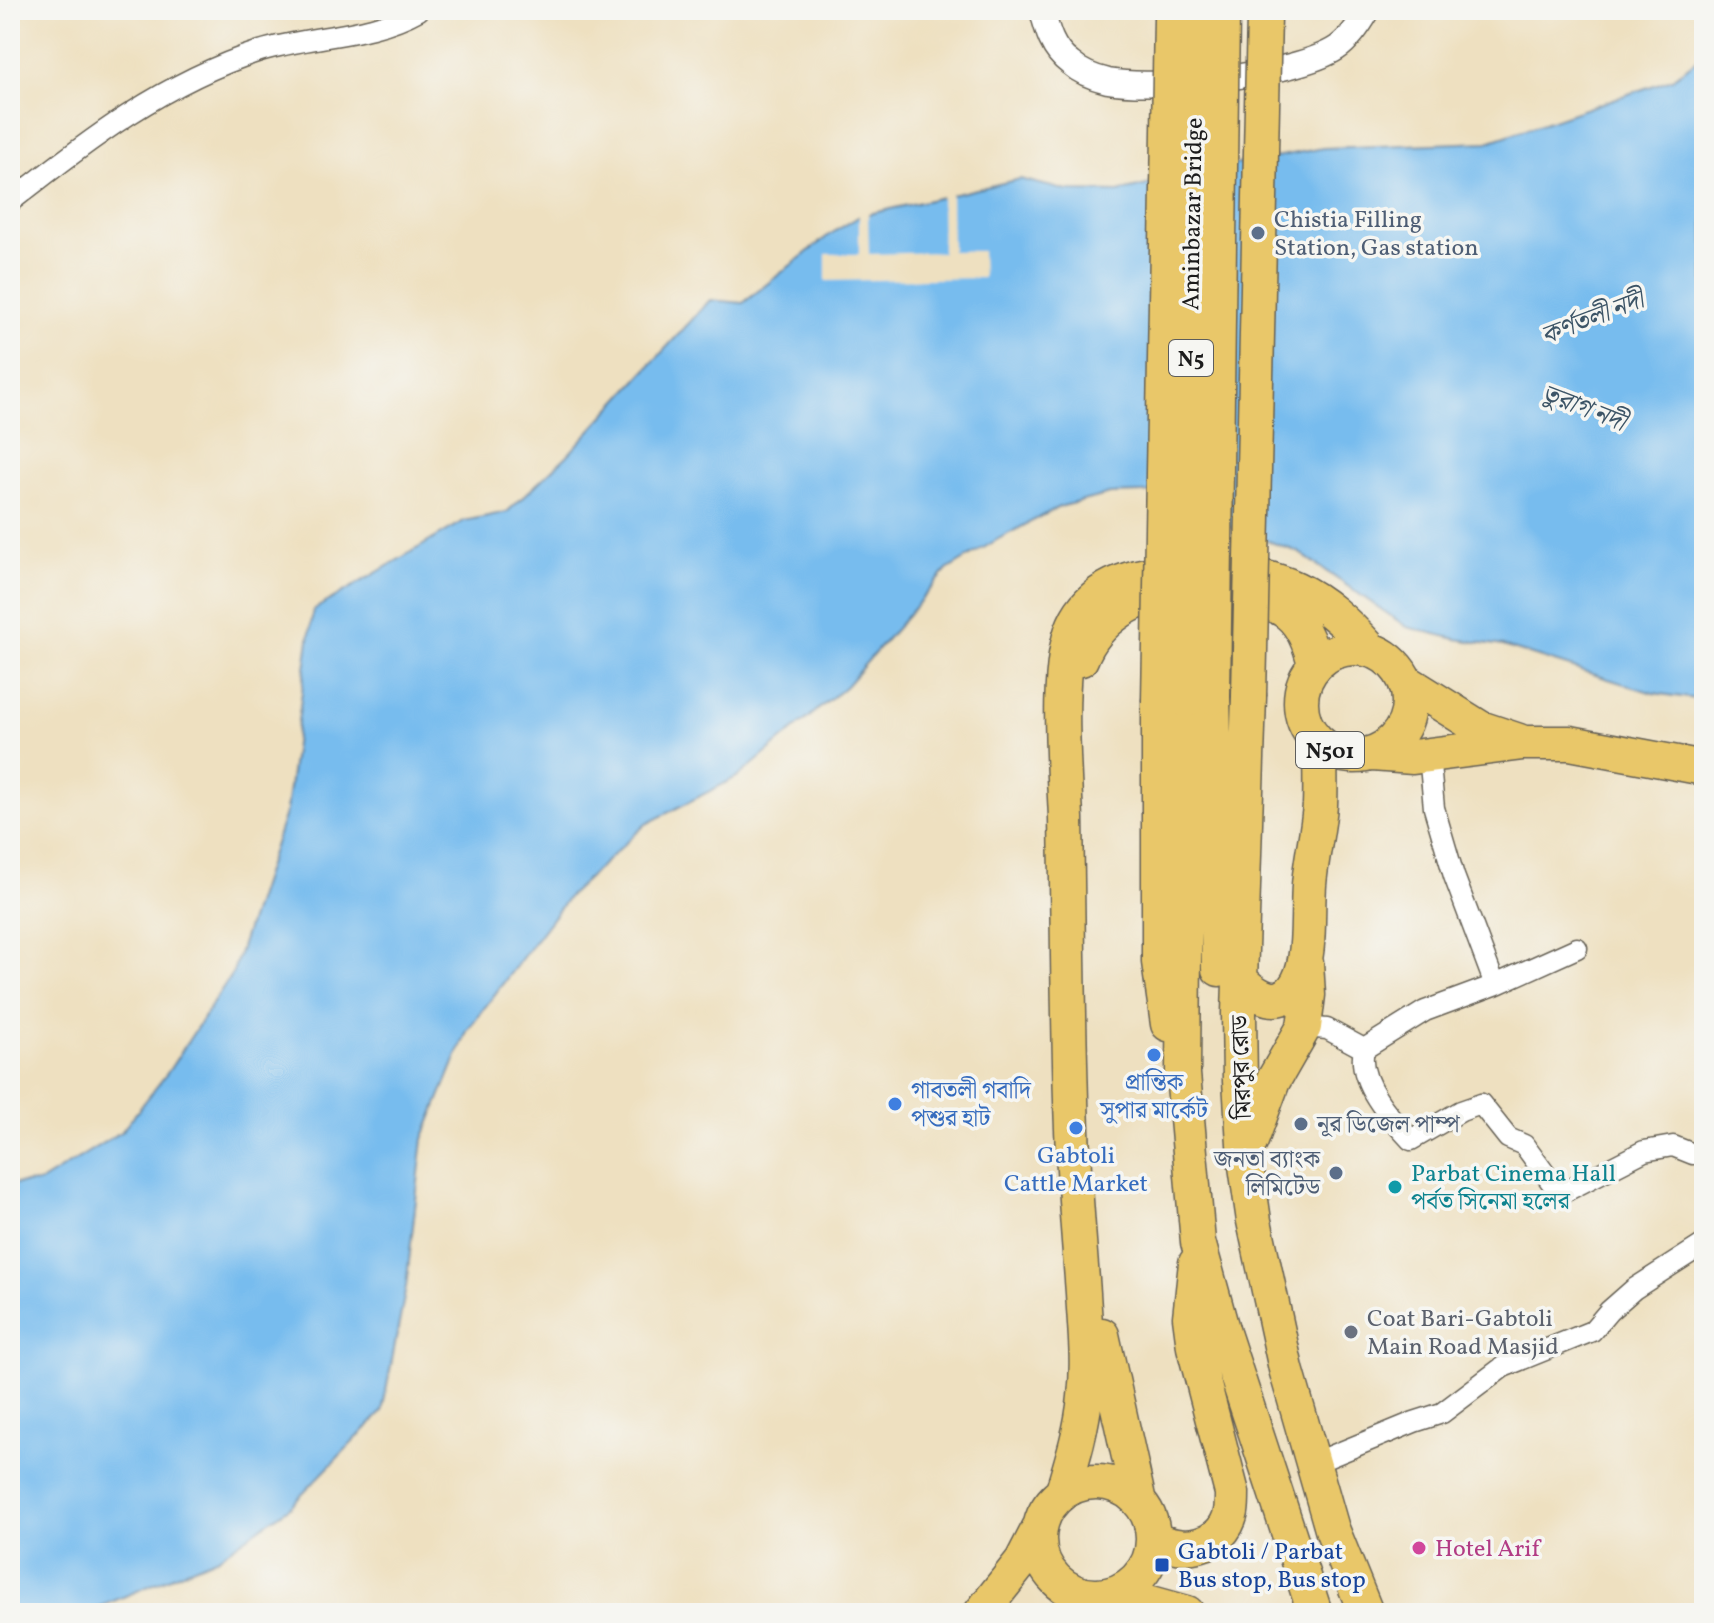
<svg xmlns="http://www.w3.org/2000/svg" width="1714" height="1623" font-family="Vollkorn,'Noto Serif Bengali',serif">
	<rect width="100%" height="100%" fill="#f6f6f2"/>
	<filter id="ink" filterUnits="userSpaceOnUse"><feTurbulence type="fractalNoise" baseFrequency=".0125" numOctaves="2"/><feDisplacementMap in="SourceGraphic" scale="16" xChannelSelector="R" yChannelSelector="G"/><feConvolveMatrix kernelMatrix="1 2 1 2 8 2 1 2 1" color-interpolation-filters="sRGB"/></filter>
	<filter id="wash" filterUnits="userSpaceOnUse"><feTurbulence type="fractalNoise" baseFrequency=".006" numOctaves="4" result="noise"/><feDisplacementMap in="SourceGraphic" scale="32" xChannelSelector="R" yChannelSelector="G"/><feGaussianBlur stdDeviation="1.8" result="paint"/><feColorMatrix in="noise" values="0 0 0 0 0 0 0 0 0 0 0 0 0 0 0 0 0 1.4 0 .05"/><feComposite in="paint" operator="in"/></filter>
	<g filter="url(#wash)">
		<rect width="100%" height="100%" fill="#eee0c0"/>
		<path fill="#77bcee" stroke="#4a6c85" stroke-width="2" d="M1704 54V700L1653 693 1503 646 1456 639 1407 627 1298 552 1219 523 1176 492 1110 494 1059 507 1000 538 947 570 846 686 739 776 646 824 569 896 467 1031 423 1139 406 1287 382 1412 290 1507 218 1557 85 1613H10V1184L40 1182 122 1131 168 1072 233 972 286 810 313 610 464 521 507 512 567 456 710 300 743 303 829 235 860 216 1020 179 1068 191 1118 192 1217 168 1323 148 1488 142 1672 79Z"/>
		<path fill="#eee0c0" d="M951 191 952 251H982L983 278 826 281V254H859V212L868 210 869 254 942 252 941 193Z"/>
	</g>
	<g filter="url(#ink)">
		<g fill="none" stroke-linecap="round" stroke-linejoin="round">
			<g stroke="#666155" stroke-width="23">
				<path id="minor" d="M10 202C87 141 165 81 260 51 312 35 371 37 419 10
					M1429 754 1434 808 1454 876 1495 985
					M1304 1027 1327 1029 1364 1049C1356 1081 1391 1119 1411 1140L1461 1111 1481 1104 1508 1138 1524 1145 1560 1194 1644 1151 1673 1146 1693 1154 1704 1150
					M1364 1049 1425 1011 1495 985 1577 948
					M1312 1464 1414 1422 1442 1413 1503 1367 1592 1331 1609 1311 1634 1289 1704 1244"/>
			</g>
			<g stroke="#666155" stroke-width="27">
				<path id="tertiary" d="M1042 10C1047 30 1052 50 1070 63 1080 72 1095 78 1108 81 1158 90 1296 75 1337 48 1350 39 1360 24 1368 10"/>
			</g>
			<g stroke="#666155" stroke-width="37">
				<path id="trunk" d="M1233 595C1283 601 1304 615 1315 665
					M1301 702a54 54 0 1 1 108 0a54 54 0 1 1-108 0Z
					M1081 659C1096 620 1138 592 1181 592
					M1405 681 1480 728 1519 741
					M1249 696 1239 1013 1240 1081 1245 1159 1254 1221 1286 1369 1332 1529 1366 1613
					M1213 697 1219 969
					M1186 700 1183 1074 1198 1242 1223 1333 1315 1613
					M1159 701V962L1168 1024
					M1372 754 1413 757 1523 743H1570L1704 768
					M1231 967C1245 989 1278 1018 1298 982 1311 958 1307 912 1309 885 1311 858 1318 832 1320 805 1321 785 1320 764 1320 744
					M1251 1141 1273 1081 1304 1027 1308 995 1306 963
					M1102 1335 1139 1502
					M1039 1539a57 57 0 1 1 114 0a57 57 0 1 1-114 0Z
					M1063 1491C1072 1461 1082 1429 1085 1397 1089 1362 1085 1327 1083 1293 1079 1239 1074 1184 1072 1129 1068 1026 1068 922 1066 818 1064 768 1055 668 1074 625 1095 577 1156 570 1201 571 1281 572 1318 591 1371 650
					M1153 1538C1180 1554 1223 1549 1231 1512 1232 1506 1232 1499 1232 1493L1194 1347 1190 1317 1196 1263
					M1115 1593 1187 1613
					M981 1613 1022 1561 1039 1528"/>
			</g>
			<use href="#minor" stroke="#fff" stroke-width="20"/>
			<use href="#tertiary" stroke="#fff" stroke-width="24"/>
			<use href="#trunk" stroke="#e9c769" stroke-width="34"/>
			<g stroke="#666155" stroke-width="37" stroke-linecap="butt">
				<path id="trunk-bridge" d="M1249 696 1264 16
					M1213 697 1222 15
					M1186 700 1195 15
					M1159 701 1171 17"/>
			</g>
			<use href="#trunk-bridge" stroke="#e9c769" stroke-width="34"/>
		</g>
	</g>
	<g fill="#5c6f8a" stroke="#f6f6f2" stroke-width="3">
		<circle cx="1258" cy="233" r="8"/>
		<circle cx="1301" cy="1124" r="8"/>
		<circle cx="1336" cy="1173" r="8"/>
	</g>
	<g fill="#3f7fe0" stroke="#f6f6f2" stroke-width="3">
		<circle cx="1154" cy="1055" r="8"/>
		<circle cx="895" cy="1104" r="8"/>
		<circle cx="1076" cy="1128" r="8"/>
	</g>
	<circle fill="#0f9aa8" stroke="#f6f6f2" stroke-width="3" cx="1395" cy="1187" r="8"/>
	<circle fill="#6b7280" stroke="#f6f6f2" stroke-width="3" cx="1351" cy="1332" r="8"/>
	<circle fill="#d1479c" stroke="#f6f6f2" stroke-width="3" cx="1419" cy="1548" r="8"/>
	<rect fill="#1a4fb4" stroke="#f6f6f2" stroke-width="3" x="1154" y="1557" width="16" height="16" rx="4"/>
	<g text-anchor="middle" stroke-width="7" stroke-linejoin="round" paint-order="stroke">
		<g fill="#f6f6f2" stroke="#5d5d5c" stroke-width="2">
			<rect x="1169" y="340" width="44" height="36" rx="6"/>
			<rect x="1296" y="732" width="68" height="36" rx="6"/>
		</g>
		<g font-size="22" font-weight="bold" fill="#1c1c1c">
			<text x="1191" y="366">N5</text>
			<text x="1330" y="758">N501</text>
		</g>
		<g font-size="24" fill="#1c1c1c" stroke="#f6f6f2">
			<text transform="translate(1192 214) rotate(-89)" y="8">Aminbazar Bridge</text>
			<text transform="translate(1241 1067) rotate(-92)" y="8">মিরপুর রোড</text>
		</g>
		<g font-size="24" fill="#4e5e75" stroke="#f6f6f2" text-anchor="start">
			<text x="1274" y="227">Chistia Filling<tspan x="1274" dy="28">Station, Gas station</tspan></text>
			<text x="1317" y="1132">নূর ডিজেল পাম্প</text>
			<text x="1320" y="1167" text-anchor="end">জনতা ব্যাংক<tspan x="1320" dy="28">লিমিটেড</tspan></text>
		</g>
		<g font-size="24" fill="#366cbe" stroke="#f6f6f2">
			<text x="1154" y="1090">প্রান্তিক<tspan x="1154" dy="28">সুপার মার্কেট</tspan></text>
			<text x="911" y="1098" text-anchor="start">গাবতলী গবাদি<tspan x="911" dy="28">পশুর হাট</tspan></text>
			<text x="1076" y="1163">Gabtoli<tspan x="1076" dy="28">Cattle Market</tspan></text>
		</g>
		<g font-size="24" fill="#0d838f" stroke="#f6f6f2" text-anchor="start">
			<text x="1411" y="1181">Parbat Cinema Hall<tspan x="1411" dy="28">পর্বত সিনেমা হলের</tspan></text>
		</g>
		<g font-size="24" fill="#5b616d" stroke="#f6f6f2" text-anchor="start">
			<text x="1367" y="1326">Coat Bari-Gabtoli<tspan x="1367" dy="28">Main Road Masjid</tspan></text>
		</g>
		<g font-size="24" fill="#b23c85" stroke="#f6f6f2" text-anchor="start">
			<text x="1435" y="1556">Hotel Arif</text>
		</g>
		<g font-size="24" fill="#164399" stroke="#f6f6f2" text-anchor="start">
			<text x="1178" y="1559">Gabtoli / Parbat<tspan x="1178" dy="28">Bus stop, Bus stop</tspan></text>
		</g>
		<g font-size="26" font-style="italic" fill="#3c5466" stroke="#f6f6f2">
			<text transform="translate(1592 317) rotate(-21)" y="9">কর্ণতলী নদী</text>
			<text transform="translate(1584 407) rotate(21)" y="9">তুরাগ নদী</text>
		</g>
	</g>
	<rect width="1714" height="1623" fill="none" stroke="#f6f6f2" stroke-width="40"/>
</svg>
